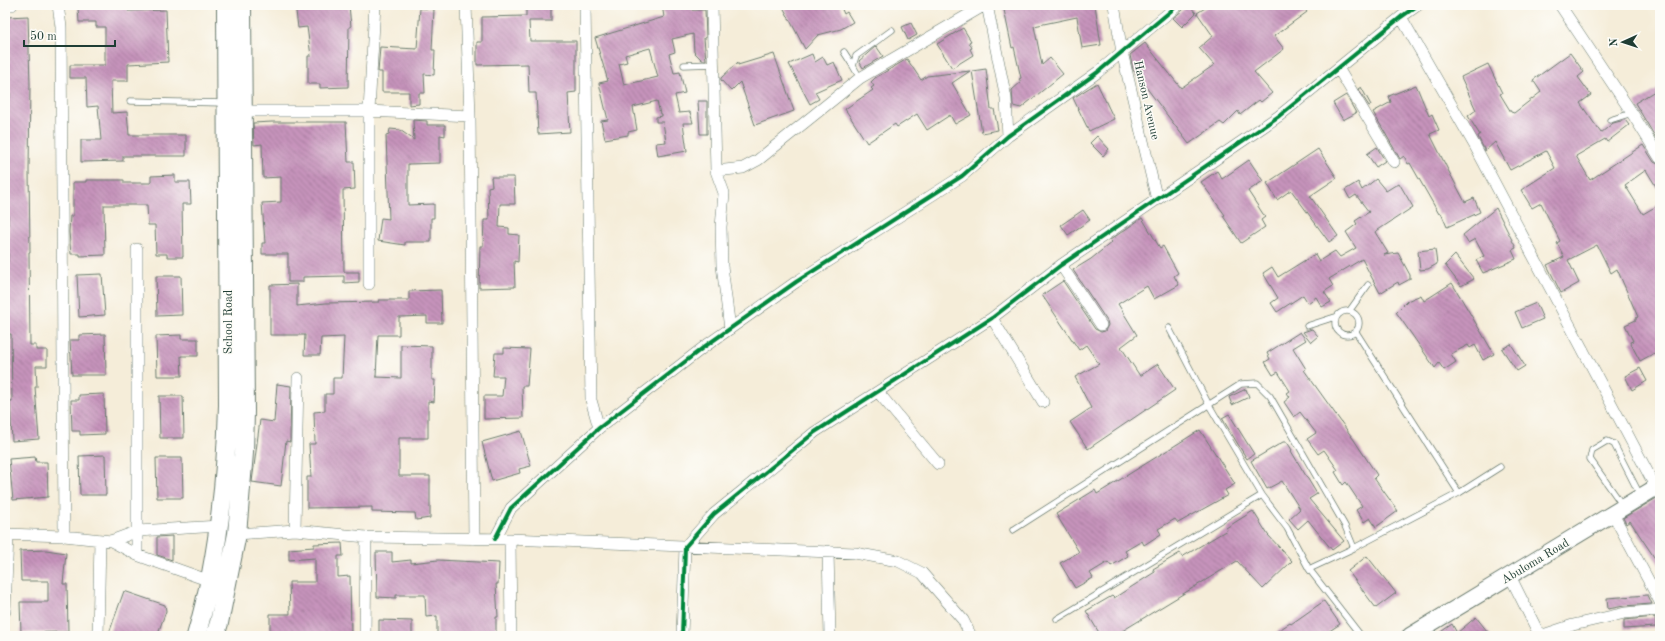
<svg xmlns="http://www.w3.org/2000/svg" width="1665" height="641" font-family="'Old Standard TT',serif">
	<defs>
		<pattern id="building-back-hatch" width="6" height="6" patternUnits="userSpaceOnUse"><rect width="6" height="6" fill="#c693bb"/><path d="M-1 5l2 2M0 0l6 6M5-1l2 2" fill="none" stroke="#a07999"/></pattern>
	</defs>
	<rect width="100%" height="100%" fill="#fdfcf7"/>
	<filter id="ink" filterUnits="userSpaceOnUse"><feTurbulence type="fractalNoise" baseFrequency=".025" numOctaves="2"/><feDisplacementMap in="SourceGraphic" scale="8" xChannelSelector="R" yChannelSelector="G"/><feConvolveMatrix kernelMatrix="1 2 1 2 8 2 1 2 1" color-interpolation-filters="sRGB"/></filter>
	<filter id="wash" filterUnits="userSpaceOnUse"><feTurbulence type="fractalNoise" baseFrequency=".012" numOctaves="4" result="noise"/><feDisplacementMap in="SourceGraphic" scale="16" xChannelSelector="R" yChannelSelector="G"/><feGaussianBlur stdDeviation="0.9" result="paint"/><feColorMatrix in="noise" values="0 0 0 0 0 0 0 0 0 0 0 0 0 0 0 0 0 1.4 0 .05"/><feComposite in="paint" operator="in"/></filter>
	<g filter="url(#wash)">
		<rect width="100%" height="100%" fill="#f5edd9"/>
		<g id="blocks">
			<path fill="url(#building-back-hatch)" fill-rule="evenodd" d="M349 5 351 27H349L348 87 320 88V84H308V56H311L307 27 298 28 296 11 324 9V6Z
				M526 5H551V21H529L530 41H576V92L568 93 570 132 538 134 536 93H529L528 64 477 65V42H482V17L526 16Z
				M662 5H691L692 10H705L706 38H704L706 60H702L694 52 693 34 672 39 675 52 669 54 674 73 680 72 685 93 675 95 679 113 690 112 693 123H683L687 151 658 156 656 143 666 142 663 122H656V117L662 116V114H660L657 101 633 107 637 130 628 132V135L605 139 601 121 608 120 599 83 608 81 595 38 664 17ZM650 48 658 77 624 85 619 64 627 62 625 55Z
				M782 5H840L844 14 847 12 853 22 841 29 818 35 805 49Z
				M1003 5H1095L1101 45 1082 48 1077 17 1034 26 1042 65 1050 58 1063 74 1021 108 1013 106 1012 90 1021 82 1019 79 1021 78 1014 47 1012 48Z
				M1185 5H1189L1196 13 1182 27 1173 18 1183 10Z
				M1210 5H1302L1307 12 1274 36 1284 49 1254 72 1272 93 1261 102 1259 100 1240 115 1238 111 1224 125 1220 122 1189 144 1133 70 1130 55 1145 43 1181 88 1214 65 1199 48 1213 36 1197 13Z
				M109 7 127 8 128 11 166 10 168 62 128 64V81H111L112 113 127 112 129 135H186V156H123V161L81 162V140H101L98 106 87 107 86 78H70V65H105V27H96V22H79L78 8Z
				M420 8 434 9 432 50H435L434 75 424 74 425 93H419V104L409 105V92H382V72H378L380 47 417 49Z
				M28 16 30 84 29 170 30 252H29L30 345H36V350H47V366H36L37 387H35L39 439 12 441 10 401H12L11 334H8L7 262H8V98H10L7 17Z
				M911 23 917 35 908 40 902 27Z
				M963 28 971 41 969 42 972 48 970 49 973 55 952 68 937 44Z
				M876 46 883 56 863 68 859 61Z
				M1570 53 1584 72 1578 77 1591 95 1580 103 1601 133 1613 123 1625 120 1629 125 1607 142 1605 139 1576 156 1590 180 1643 145 1654 162 1660 165V193L1646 170 1625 185 1643 214 1660 204V350L1640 361 1630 342 1633 341 1625 325 1636 320V318L1638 317 1617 269 1611 273 1597 245 1568 260 1579 283 1561 293 1547 265 1564 257 1557 243 1560 241 1541 203 1532 208 1521 190 1555 168 1546 151 1510 170 1495 142 1485 151 1479 139 1478 136 1480 135 1468 116 1476 110 1461 77 1488 64 1502 93 1500 94 1511 112 1514 113 1541 92 1533 80Z
				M774 54 794 111 755 125 740 82 731 91 721 80V78L738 62V65Z
				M812 54 815 62 823 57 827 65 834 62 842 80 815 92 819 99 810 104 789 64Z
				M907 59 921 80 927 76 970 71 952 83 971 115 955 124 950 115 927 130 917 114 897 127 895 124 867 143 845 109 873 90 871 88 874 86 871 82 875 78Z
				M986 69 991 109H994L998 130 982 133 972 71Z
				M1097 83 1114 119 1089 131 1073 98Z
				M1416 85 1429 116 1432 114 1439 130 1430 134 1448 170 1465 202 1474 198 1480 212 1447 227 1441 213 1439 214 1410 163 1408 164 1404 156 1400 159 1373 112 1391 102 1389 96Z
				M1361 87 1371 105 1369 106 1358 89Z
				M1660 88V145L1635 103Z
				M1346 95 1356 113 1343 120 1333 103Z
				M698 101H707V134H700Z
				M413 120 427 121V125H445V136L440 135V163L408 164V205L434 204V218H431V242H405V245L378 241 381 218 389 219 386 135 389 134 390 129 400 130 414 140Z
				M272 122H346L348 162H354L355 189 343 190 344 272H359V282L344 283V276L303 277V282H288V254H262V243H265L262 203 281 202V177L263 178 262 144 254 145 253 123Z
				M1097 136 1109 149 1103 156 1090 143Z
				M1377 147 1385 161 1376 167 1367 154Z
				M1318 149 1337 178 1310 196 1338 236 1329 242 1291 190 1277 200 1267 183Z
				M1249 160 1263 181 1248 191 1265 217 1261 220 1265 227 1241 243 1223 216 1225 215 1201 182 1217 171 1222 179Z
				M175 175V182H190L191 204H182L183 257H167V254H156L155 225H148L147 205H104L105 255 80 256V254H71L69 232 70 216H73V182H86V180H124V183H151V176Z
				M491 177H514L515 204H500L499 227 509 228V234L519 235 518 262 514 261 515 287 479 288 480 246H483L484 220H489L488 187 492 186Z
				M1376 179 1386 191 1399 183 1413 207 1375 232 1388 253 1384 255 1398 253 1410 275V279L1399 285 1398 282 1380 293 1362 259 1329 279 1333 286 1324 292 1331 302 1322 307 1316 297 1308 303 1303 295 1277 312 1271 303 1278 298 1263 273 1272 267 1278 277 1315 254 1319 261 1335 251 1340 257 1356 248 1346 232 1357 224 1355 221 1369 212 1356 195 1350 199 1345 190 1358 182 1362 190Z
				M1496 208 1516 248 1512 250 1516 259 1483 273 1476 260 1484 256 1475 239 1468 243 1463 235Z
				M1083 210 1090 220 1068 235 1061 225Z
				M1142 218 1160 248 1163 246 1178 273 1174 276 1179 285 1154 299 1147 286 1118 304 1137 335 1121 347 1140 376 1158 364 1175 390 1088 449 1070 422 1091 408 1075 377 1099 364 1086 345 1079 350 1042 295 1063 281 1095 329 1101 332 1105 331 1108 325 1107 321 1073 270 1091 259 1112 242 1110 240Z
				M1435 249 1437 264 1428 269 1420 270 1418 251Z
				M1455 255 1474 279 1461 286 1445 265Z
				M102 274 105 315 79 317 77 275Z
				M156 276H181L182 315 157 316Z
				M1452 283 1494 354 1483 360 1475 345 1470 348 1468 345 1451 354 1456 362 1444 370 1439 363 1435 368 1396 312 1407 301 1421 295 1424 301Z
				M297 284V306L326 303 379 302V300H409V291L441 290 442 323H427V316L399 317V335H378L376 377 401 378V345L432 346V380H435L434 402 428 401V438H399V476H430V518L416 520 415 513 372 512V507L307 508V477H311L309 444H315L314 412 325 411V394H333V378H342L344 337 321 338 320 355H304L305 335H270V285Z
				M1536 303 1543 319 1522 328 1515 312Z
				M1312 329 1318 336 1311 342 1303 332Z
				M1300 332 1306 340 1293 348 1306 369 1304 370 1354 440 1377 475 1374 478 1398 511 1376 527 1370 518 1364 522 1356 510 1362 506 1346 482 1343 485 1335 472 1338 470 1324 450 1318 454 1307 439 1316 433 1300 412 1294 417 1284 402 1290 397 1287 393 1290 391 1278 372 1273 375 1265 362 1270 359 1267 353Z
				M105 334 106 375H72L70 340H79V335Z
				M181 335V339H198V356H181L182 376H157L156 336Z
				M1511 344 1525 366 1517 371 1502 349Z
				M504 348 530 349 527 386H522L523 418 484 419V396H502L504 376H493L495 353H504Z
				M1640 368 1647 381 1632 390 1625 376Z
				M277 384 291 386 290 442 286 441 281 486 252 482 260 420 274 422Z
				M1246 389 1249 397 1232 405 1229 397Z
				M104 394 105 434 80 435V431H72L71 400H79V395Z
				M159 396H183L184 438H160Z
				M1229 414 1254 454 1247 459 1222 418Z
				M1200 430 1235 484 1225 490 1228 495 1178 523 1175 519 1158 529 1161 534 1144 545 1142 541 1125 551 1128 556 1111 566 1108 562 1090 573 1093 578 1075 588 1060 563 1079 552 1056 514 1095 490 1097 494Z
				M521 431 531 466 519 469 520 473 492 481 482 442Z
				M1283 442H1287L1292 450 1291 451 1317 494 1309 499 1344 541 1332 550 1308 520 1298 529 1289 519 1300 509 1282 481 1267 489 1251 461Z
				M105 455 106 495H80L79 456Z
				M35 457 36 462H47L48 497 13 500 9 459Z
				M156 458H182L183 498H157Z
				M1660 496V566L1630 521 1626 524 1623 518Z
				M1253 511 1268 535 1292 561 1263 589 1237 561 1114 636H1101L1086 611 1112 596 1114 598 1155 572 1153 569 1180 553 1182 557 1227 530 1226 528Z
				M172 536V560L157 555V537Z
				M342 543 343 556H338V577L350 576 351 636H270V614H290L289 582H315V558L289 560V549L314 547V544Z
				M46 550 66 553 63 584H67L68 632 21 633 20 602H48V581H21L20 551Z
				M376 552H392V562L411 560V563L438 560 499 563 498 584H496L498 617H496V636H437V616L426 617 425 595H396V598L377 597Z
				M1367 556 1396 593 1376 608 1348 571Z
				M124 591 165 605 166 611 157 636H108Z
				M1648 595 1652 604 1624 606 1608 609 1607 598Z
				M1324 601 1340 624 1328 632 1331 636H1270L1290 623 1291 624Z
				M1476 617 1491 636H1435L1452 624 1457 633Z
				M1655 617 1656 627 1624 629V620Z
				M379 620 412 621V636H379Z"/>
		</g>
	</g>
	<g filter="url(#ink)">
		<use href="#blocks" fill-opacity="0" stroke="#6a7b6e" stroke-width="1"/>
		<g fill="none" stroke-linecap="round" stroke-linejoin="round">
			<g stroke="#6a7b6e" stroke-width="7">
				<path id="lane" d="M844 52 853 66
					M684 65 713 64
					M860 78 853 66 856 56 892 30
					M130 101 225 103
					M1610 120 1632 113
					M1350 310 1368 285
					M1335 323a12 12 0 1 1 24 0a12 12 0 1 1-24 0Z
					M1307 326 1335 317
					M1169 328 1209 405 1262 495 1287 528 1309 569 1361 636
					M1356 332 1459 493
					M1623 506 1590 459 1592 450 1607 441 1614 444 1640 495
					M1013 530 1241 384 1257 383 1270 396 1345 526 1354 548 1309 569
					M1354 548 1459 493 1500 467
					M1057 619 1262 495"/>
			</g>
			<g stroke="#6a7b6e" stroke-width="12">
				<path id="street" d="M5 5H12
					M58 5 61 27 64 536
					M466 5 470 116 474 539
					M585 5 591 400 599 428
					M712 5 716 171 724 193 721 227 722 266 730 329
					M987 5 1006 98 1008 136
					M1114 5 1122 52 1157 200
					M1560 5 1632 113 1660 158
					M1401 17 1475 146 1656 488
					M1338 68 1394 162
					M243 111H369L470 116
					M716 171 743 168 758 160 860 78 985 5
					M137 249V555
					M1061 265 1101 325
					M369 284V111L375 5
					M992 318 1043 402
					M878 392 938 464
					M1613 514 1660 602
					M295 530 298 378
					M5 534 64 536 111 541 138 531 219 526
					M237 534 295 530 366 537 510 539 855 553 898 561 922 573 963 620 971 636
					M495 539 511 508 599 428 704 347 796 282 962 176 1008 136 1098 72 1178 5
					M510 539 511 636
					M111 541 137 555 210 581
					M828 551 830 636
					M1510 576 1537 630 1543 635 1573 625 1625 613 1660 610
					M5 611 8 534
					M98 636 100 540
					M365 636 366 537
					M682 636 685 547 714 514 815 432 992 318 1061 265 1279 116 1401 17 1418 5"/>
			</g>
			<g stroke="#6a7b6e" stroke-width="18">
				<path id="secondary" d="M1410 636 1660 485"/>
			</g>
			<g stroke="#6a7b6e" stroke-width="20">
				<path id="primary" d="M196 636C218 561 226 483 228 405L226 5
					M215 636 219 623 237 534 244 453 245 411 242 5"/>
			</g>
			<use href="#lane" stroke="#fff" stroke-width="5.5"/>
			<use href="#street" stroke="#fff" stroke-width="11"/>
			<use href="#secondary" stroke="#fff" stroke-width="16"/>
			<use href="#primary" stroke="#fff" stroke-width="18"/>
			<g stroke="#fdfcf7" stroke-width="6">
				<path id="cycleway" d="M495 539 511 508 599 428 704 347 796 282 962 176 1008 136 1098 72 1178 5
					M682 636 685 547 714 514 815 432 992 318 1061 265 1279 116 1401 17 1418 5"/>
			</g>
			<use href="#cycleway" stroke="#00873e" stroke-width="4"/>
		</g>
	</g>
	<g text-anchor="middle" stroke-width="3" stroke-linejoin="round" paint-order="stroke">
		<g font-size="12" fill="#1f3d34" stroke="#fdfcf7">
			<text transform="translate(1147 100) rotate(77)" y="4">Hanson Avenue</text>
			<text transform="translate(228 322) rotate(-90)" y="4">School Road</text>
			<text transform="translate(1535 561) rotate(-31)" y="4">Abuloma Road</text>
		</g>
	</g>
	<rect width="1665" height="641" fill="none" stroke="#fdfcf7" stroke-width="20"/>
	<g transform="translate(1623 42) rotate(267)" stroke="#fdfcf7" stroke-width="3" paint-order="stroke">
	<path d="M0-3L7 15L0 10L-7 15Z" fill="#1f3d34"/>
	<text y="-6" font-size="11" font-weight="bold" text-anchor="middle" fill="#1f3d34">N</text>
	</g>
	<path d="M24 40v6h91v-6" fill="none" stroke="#1f3d34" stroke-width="2"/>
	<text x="30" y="40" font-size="12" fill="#1f3d34" stroke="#fdfcf7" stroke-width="3" paint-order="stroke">50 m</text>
</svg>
